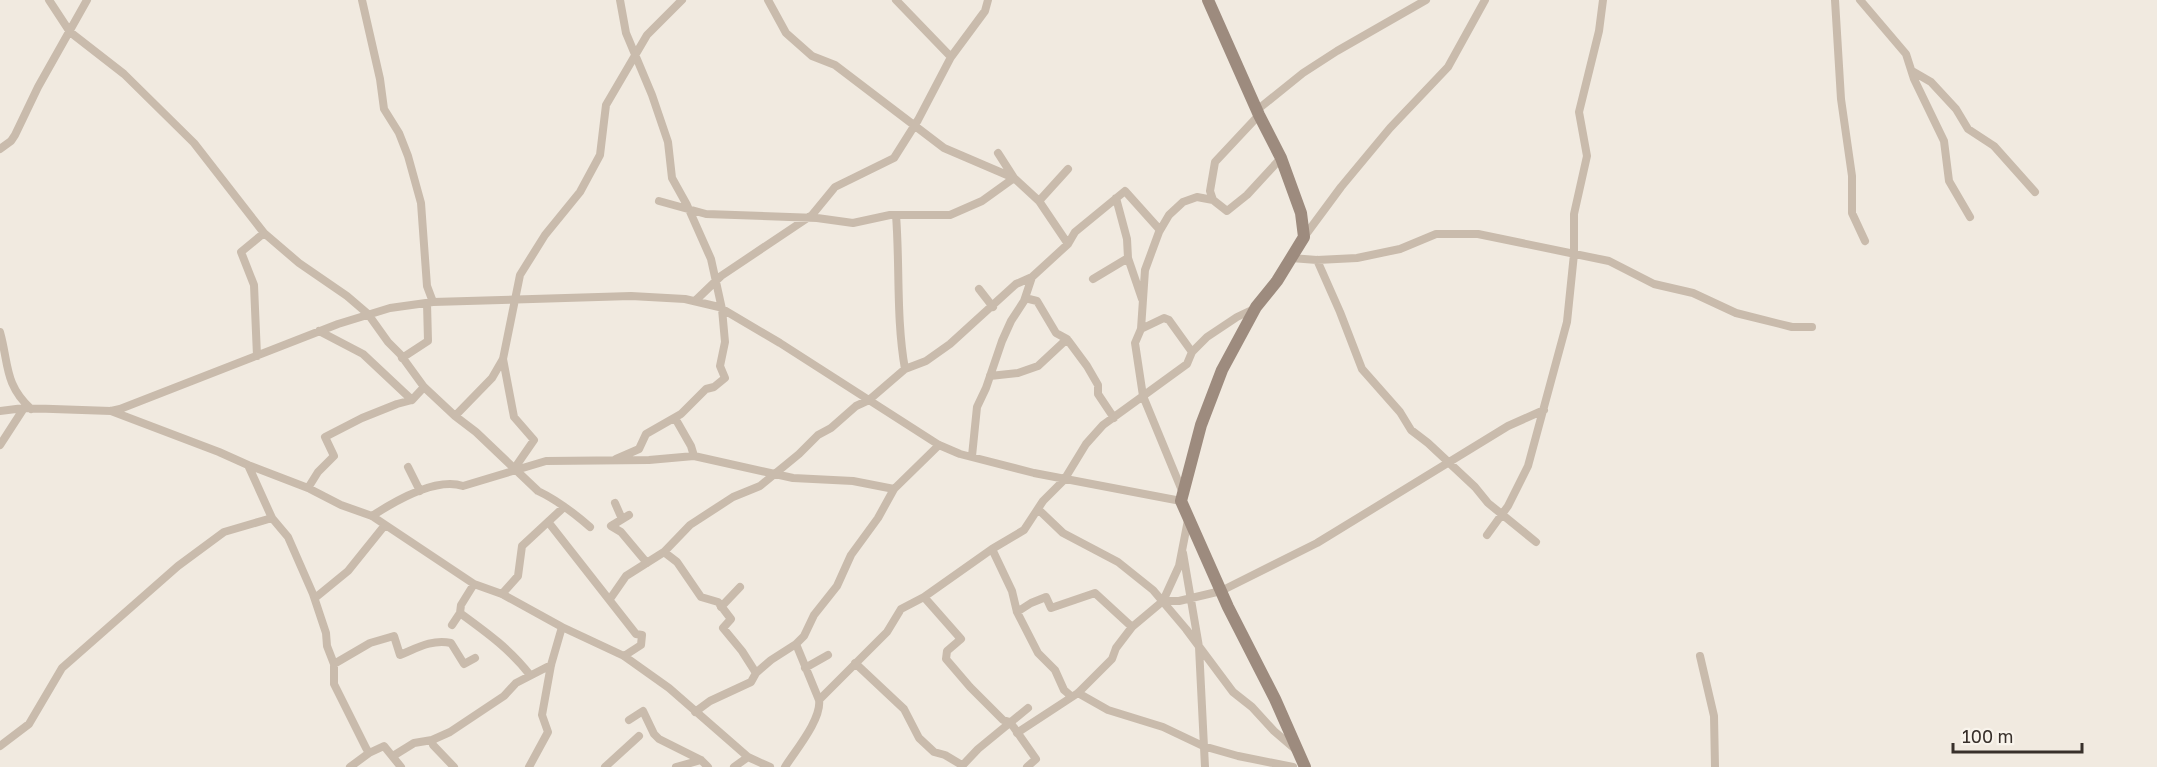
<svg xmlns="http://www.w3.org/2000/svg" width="2157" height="767" font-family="'Golos Text',sans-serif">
	<rect width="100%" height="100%" fill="#f1eae0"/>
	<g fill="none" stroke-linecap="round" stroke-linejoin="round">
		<path stroke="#c9bbac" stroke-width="8" d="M49 0 70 32 124 74 194 143 264 233 299 263 347 296 368 314 388 342 400 354 424 387 455 416 476 432 538 491C557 500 574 513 590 527
			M362 0 380 79 384 109 399 133 408 156 421 203 427 286 433 302
			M768 0 786 33 812 56 835 65 944 148 1014 178
			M896 0 951 57
			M1835 0 1841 99 1852 176V213L1865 241
			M1860 0 1906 54 1914 79 1944 141 1949 181 1970 217
			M1912 71 1931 82 1956 109 1968 129 1994 146 2035 192
			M1257 110 1303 73 1337 51 1426 0
			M0 149 11 141 15 135 38 87 87 0
			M998 153 1014 178 1039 201 1068 244
			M1116 198 1127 239 1128 258 1142 299
			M1213 200 1210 191 1215 162 1259 115
			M659 201 706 214 817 218 853 223 890 215H950L982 201 1014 178
			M1039 201 1068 169
			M896 215C900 266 896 319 905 369
			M1304 237 1341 187 1390 128 1448 67 1485 0
			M1291 258 1317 260 1357 258 1400 249 1436 234H1478L1609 261 1654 284 1693 293 1736 313 1792 327H1812
			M1317 260 1340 312 1362 369 1400 412 1411 430 1428 443 1475 487 1488 503 1536 542
			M1093 279 1128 258
			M979 289 993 307
			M1025 298 1037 301 1056 333 1067 339
			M695 301 721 276 812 215 835 187 894 158 918 120 951 57 985 11 988 0
			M1141 329 1164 318 1169 320 1192 352
			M319 331 363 354 412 400
			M0 332C9 364 4 384 31 409
			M257 356 254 285 241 252 264 233
			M402 358 428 341 427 303
			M503 359 514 417 534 440 514 469
			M990 376 1018 373 1038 366 1067 339 1087 366 1098 385V394L1114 418
			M0 411 24 408 111 411 120 409 338 324 390 308 433 302 631 296 685 299 719 307 780 343 939 445 960 454 1034 473 1181 501
			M111 411 219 452 248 465 308 488 341 505 372 516 474 584 502 594 562 627 624 656 669 688 748 757 770 767
			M455 416 492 378 503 359 520 275 545 235 580 192 600 155 606 105 647 35 682 0
			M675 418 691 446 694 456
			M0 445 24 408
			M972 456 977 407 986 388 1002 341 1011 321 1024 301 1032 277 1068 244 1075 232 1125 191 1160 230
			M616 459 639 449 646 434 681 414 706 389 714 387 725 378 720 366 725 342 722 309 711 259 687 205 672 178 668 142 652 95 626 33 620 0
			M248 465 272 518 288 537 313 594 326 633 327 646 334 664V684L366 748 369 753 384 746 401 767
			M408 467 420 491
			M308 488 318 472 334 456 325 437 362 418 397 404 412 400 424 387
			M1183 493 1143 396 1187 364 1192 352 1207 337 1237 317 1256 308
			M615 503 622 519
			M1039 510 1063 533 1118 562 1153 590 1186 629 1233 692 1252 707 1274 731 1295 749
			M629 515 611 526 621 532 647 563
			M372 516C395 501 436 477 463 486L546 461 649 460 694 456 793 478 853 481 894 489
			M549 523 636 634 642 635 641 645 624 656
			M1487 535 1508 506 1528 466 1567 322 1574 254V214L1587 156 1579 112 1599 31 1603 0
			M992 549 1012 591 1017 612 1038 653 1055 670 1064 690 1071 696
			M664 552 677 562 701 597 718 602 731 619 723 628 742 651 756 673
			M1183 553 1199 647 1205 767
			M474 584 461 605 460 613C486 632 510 649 530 675
			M502 594 518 576 522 546 564 507
			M924 597 961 639 947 651 946 659 970 687 1003 720 1010 722 1036 759 1027 767
			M315 598 348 571 385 525
			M610 599 626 576 664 552 690 525 733 497 760 486 799 454 818 435 831 428 856 406 869 400 905 369 926 361 950 344 1016 284 1032 277
			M1163 601H1179L1221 591 1317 543 1508 426 1544 410
			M721 607 740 587
			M1017 612 1031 603 1046 597 1051 608 1095 593 1132 627
			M452 625 460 613
			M1700 656 1714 716 1715 767
			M855 663 904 709 919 738 934 752 945 755 960 764H963
			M334 664 370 643 394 636 400 655C417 648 432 639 451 643L464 664 475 658
			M805 668 828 655
			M1078 693 1108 710 1163 727 1203 746 1238 756 1293 767
			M819 700 796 644 804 636 814 615 837 586 851 555 878 518 894 489 939 445
			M695 712 710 701 751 682 756 673 771 660 796 644
			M629 720 643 711 654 734 659 739 701 760 708 767
			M1017 733 1078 693 1112 659 1116 648 1132 627 1163 601 1179 566 1188 520
			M432 740 433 745 454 767
			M0 746 29 724 62 668 178 566 224 532 272 518
			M393 756 414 743 432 740 450 732 504 696 516 683 551 665
			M350 767 369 753
			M529 767 548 732 542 715 551 665 562 627
			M605 767 639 736
			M676 767 701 760
			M734 767 748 757
			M785 767C795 751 822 719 819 700L887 632 901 609 924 597 992 549 1024 530 1043 501 1064 480 1086 444 1103 425 1143 396 1135 343 1141 329 1145 270 1159 232 1169 215 1183 202 1197 197 1213 200 1227 211 1247 195 1281 158
			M961 767 978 749 1028 708"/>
		<path stroke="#9d8b7e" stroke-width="12" d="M1208 0 1259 115 1281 158 1301 213 1304 237 1277 281 1256 307 1222 370 1201 425 1181 501 1228 607 1275 699 1305 767"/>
	</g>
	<path d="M1953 743v9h129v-9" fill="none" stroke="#38302b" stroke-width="3"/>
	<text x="1962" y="743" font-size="18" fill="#38302b" stroke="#f9f4ec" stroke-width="4.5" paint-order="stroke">100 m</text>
</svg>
